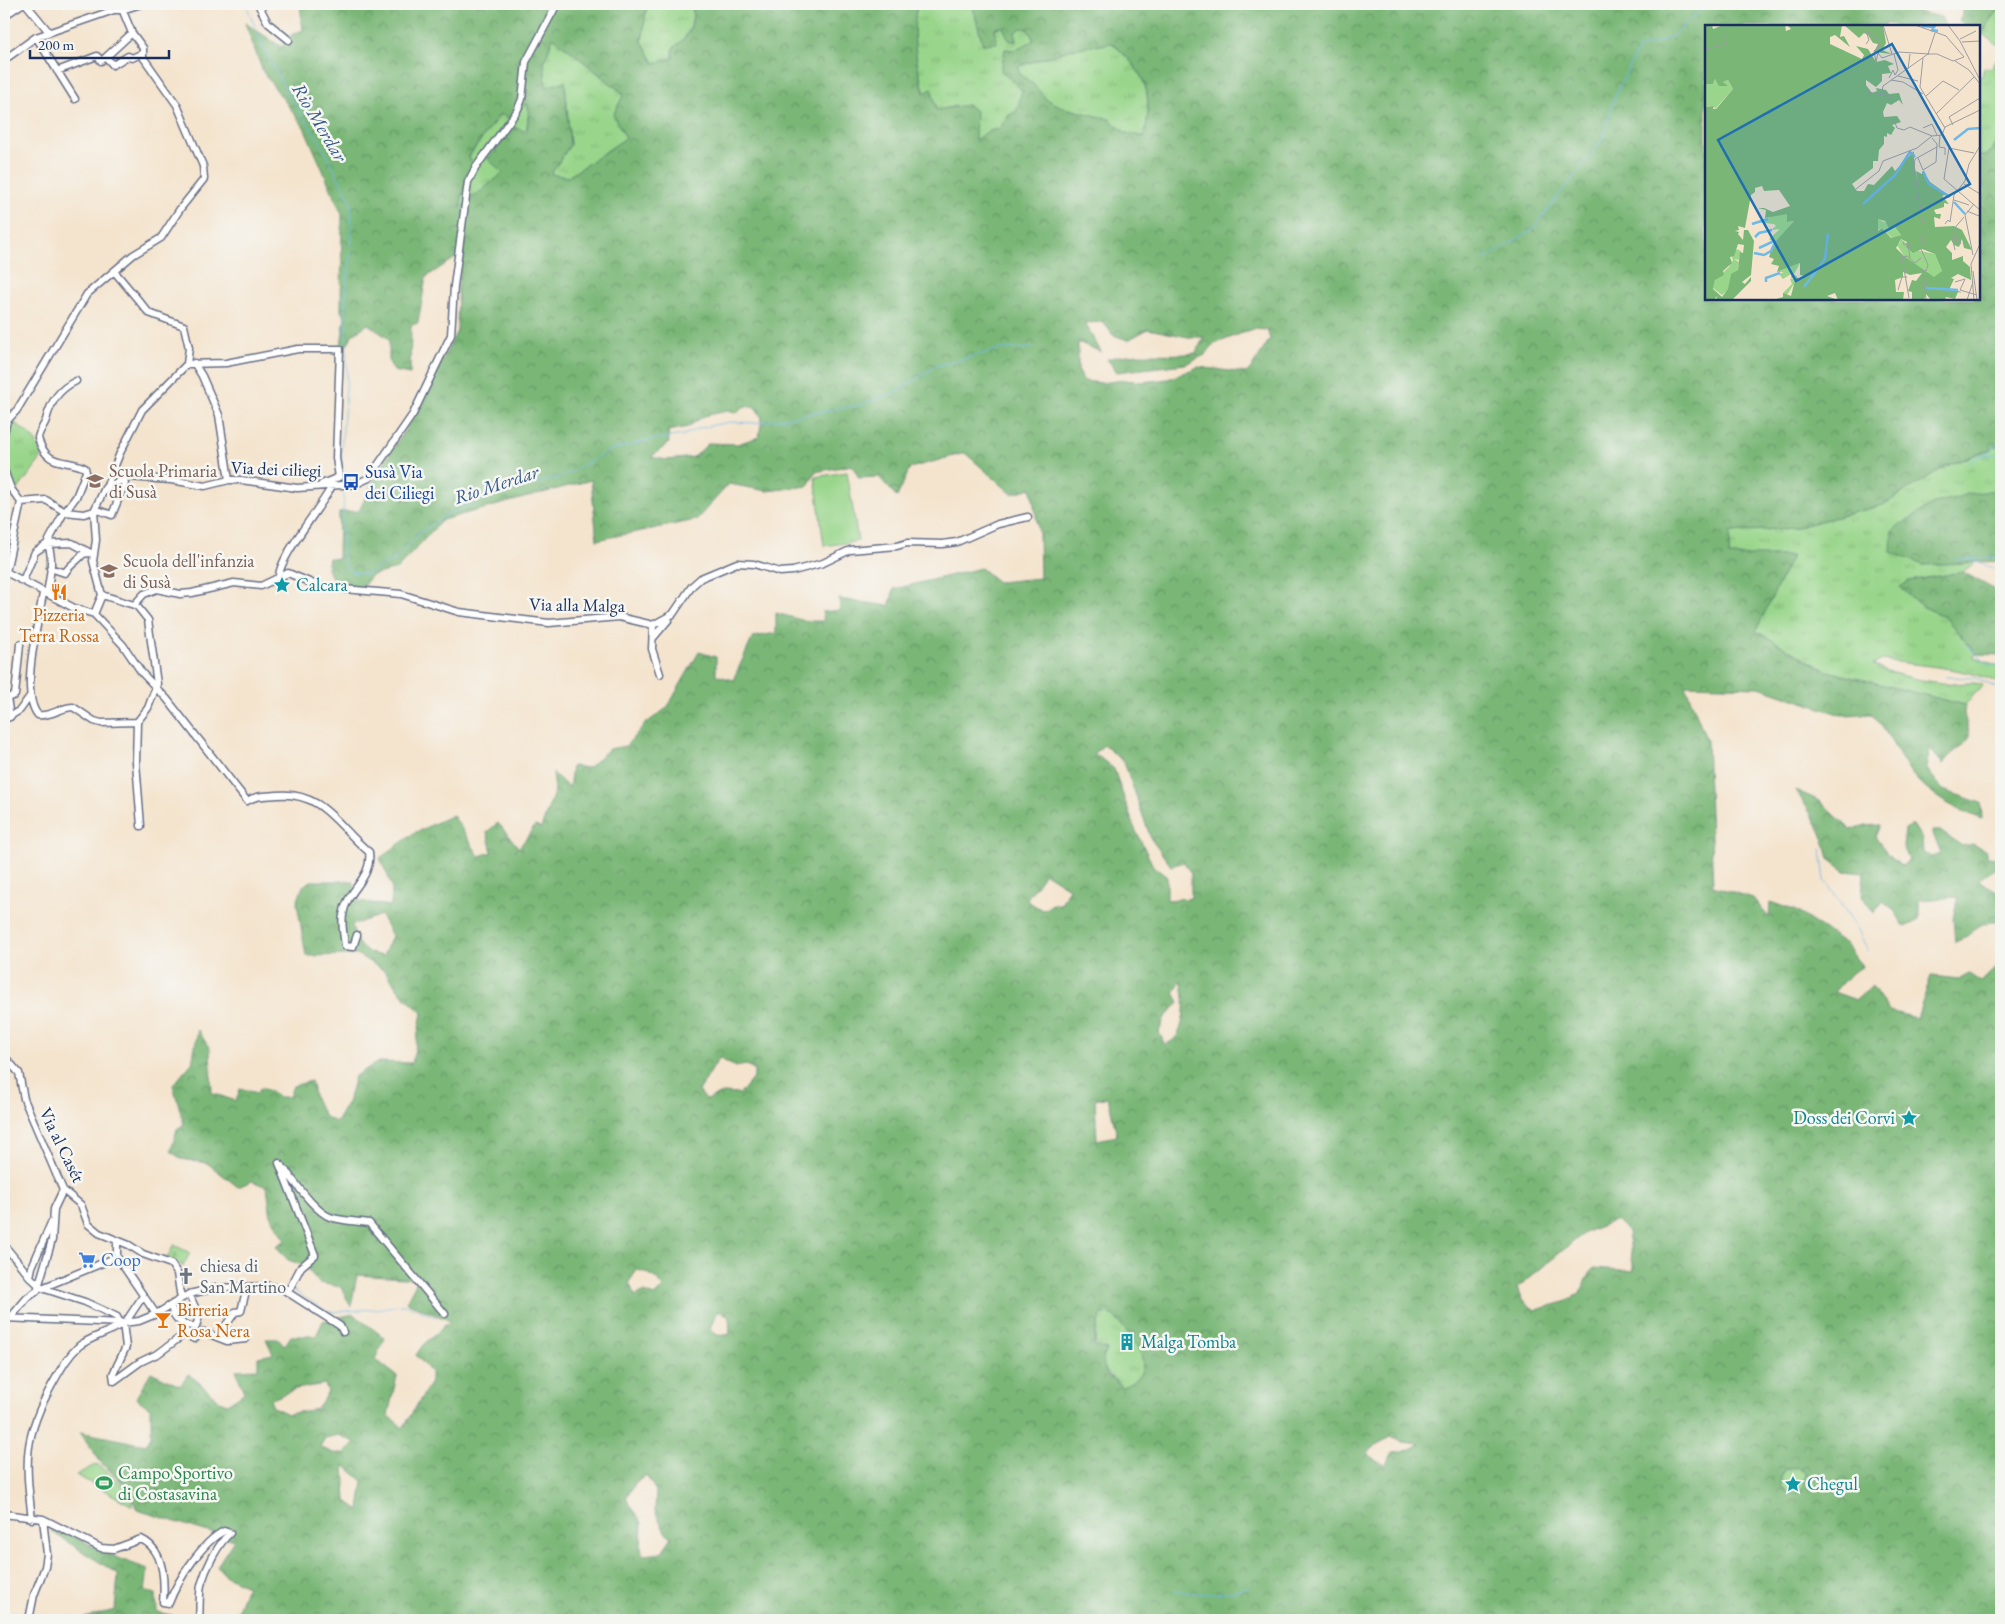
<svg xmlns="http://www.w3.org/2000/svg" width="2005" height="1624" font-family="'EB Garamond',serif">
	<defs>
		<pattern id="grass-tufts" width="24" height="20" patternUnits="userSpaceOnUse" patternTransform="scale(1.25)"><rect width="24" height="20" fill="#99d68b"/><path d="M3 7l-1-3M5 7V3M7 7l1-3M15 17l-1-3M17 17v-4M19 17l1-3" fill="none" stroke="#83b87a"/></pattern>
		<pattern id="forest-crowns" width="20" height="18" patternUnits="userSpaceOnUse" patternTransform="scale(1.25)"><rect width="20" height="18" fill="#7ab777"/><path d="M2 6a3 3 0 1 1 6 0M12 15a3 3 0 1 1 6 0" fill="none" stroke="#639565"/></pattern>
		<pattern id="cemetery-stones" width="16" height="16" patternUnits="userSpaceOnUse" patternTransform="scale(1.25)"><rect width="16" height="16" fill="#99d68b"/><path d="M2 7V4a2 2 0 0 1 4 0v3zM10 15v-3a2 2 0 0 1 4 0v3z" fill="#83b87a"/></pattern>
	</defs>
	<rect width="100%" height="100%" fill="#f6f6f2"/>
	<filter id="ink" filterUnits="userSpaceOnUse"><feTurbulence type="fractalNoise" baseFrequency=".02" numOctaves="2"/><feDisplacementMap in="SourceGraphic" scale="10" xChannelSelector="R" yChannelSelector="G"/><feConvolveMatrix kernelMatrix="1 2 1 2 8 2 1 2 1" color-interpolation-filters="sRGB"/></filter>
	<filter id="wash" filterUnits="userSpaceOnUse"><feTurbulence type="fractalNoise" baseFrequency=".0096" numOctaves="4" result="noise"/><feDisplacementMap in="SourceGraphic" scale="20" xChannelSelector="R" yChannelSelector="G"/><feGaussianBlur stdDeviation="1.12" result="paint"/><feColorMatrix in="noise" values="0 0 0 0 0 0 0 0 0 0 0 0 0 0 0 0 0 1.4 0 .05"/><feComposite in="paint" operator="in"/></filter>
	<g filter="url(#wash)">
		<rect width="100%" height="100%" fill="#f4e4ce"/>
		<path fill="url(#grass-tufts)" stroke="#5a8274" d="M647 4H693C693 25 690 35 674 48L673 58 654 63 642 41Z
			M917 4H972L983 44 995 28 1003 27 1015 32 1021 28 1028 29 1034 41 1016 50 1005 49 1001 71 1023 90 1017 111 1008 116 1000 128 987 132 975 141 955 106 936 111 932 90 925 93C916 63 911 35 917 4Z
			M2001 10V47L1982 34 1996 12Z
			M553 37 625 95 626 138 568 177 551 174 570 145 565 82 546 88 544 63Z
			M1112 43C1146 73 1153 91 1145 137L1126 133 1109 119 1064 108 1045 99 1033 84 1019 73V66L1072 49Z
			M2001 57V141L1998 140 1987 157 1979 156V77L1982 76 1984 67 1993 68V63Z
			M527 103C533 124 517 158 502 174 490 187 474 197 460 209L466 178 473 162 468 158 500 114 509 118Z
			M9 418 34 438 43 456 13 496C0 478 2 439 9 418Z
			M2001 445V493L1996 490 1923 565 1975 562 1963 572 1909 581 1901 587 1920 605 1945 617 1976 654 1974 657 2001 667V684C1965 667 1922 666 1882 660L1873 665C1896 676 1926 682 1952 684 1963 684 1973 681 1983 685L1965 705 1827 671 1755 631 1729 557 1730 532 1794 528 1883 505 1946 466Z
			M1101 1314 1113 1315C1130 1336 1165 1370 1123 1387 1096 1367 1089 1346 1101 1314Z
			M1796 1467 1806 1472C1806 1482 1805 1487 1797 1493L1788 1492 1781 1486V1475L1785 1468Z"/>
		<path fill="url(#forest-crowns)" stroke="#4a736a" fill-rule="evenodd" d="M300 4H647L642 41 654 63 673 58V48C692 34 693 27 693 4H917C911 35 916 63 924 93L932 89 936 110 967 105 976 111 975 140 987 132 1000 128 1008 116 1017 111 1022 90 1001 71 1005 49 1016 50 1034 40 1028 29 1021 28 1015 32 1016 42 1009 40 1003 27 995 28 997 43 983 44 972 4H1902V6L1925 14 1941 17 1945 26H1898L1884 23 1885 26H1706V299H1979V156H1987L1998 140 2001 141V445L1946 466 1883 505 1794 528 1731 532 1729 556H1792L1756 631 1827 671 1965 705 1964 714 1970 737C1961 751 1951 750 1943 764L1930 749 1926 768 1943 790 1981 803 1982 819C1956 809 1930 797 1912 774 1897 755 1889 732 1871 714L1841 715 1759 687 1685 685 1707 741 1713 886 1753 898 1769 918 1770 902 1796 911 1846 944 1862 967 1850 974 1834 992 1856 1000 1872 986 1889 1011 1917 1018 1931 976 1960 979 1969 974 1981 982 2001 963V1620H234L247 1586 226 1576 217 1566 234 1540 137 1510 129 1489 102 1464 80 1432 146 1445 151 1436V1409L136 1398 151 1372 180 1386 189 1374 220 1401 227 1404 244 1393 236 1370 258 1369V1357L273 1354 266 1339H277L285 1345 291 1336H316L323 1321 353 1314 385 1338 375 1359 397 1376 388 1415 403 1428 431 1382V1372L416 1355 423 1345 450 1321 406 1302 418 1279 357 1275 351 1307 341 1287 319 1283 305 1266 288 1260 276 1246 286 1240 271 1217 267 1187 252 1181 238 1187 207 1163 181 1159 171 1151 177 1129 184 1124 173 1085 192 1063 198 1030 210 1049 212 1093 236 1101 240 1089 258 1093 260 1088 271 1091 278 1097H289L293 1086 311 1081 315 1099 325 1117 336 1122 348 1102 355 1076 378 1062 412 1063 422 1013 401 993 385 971 358 955 306 956 297 903 303 886 311 881H353L359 901 391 906 392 886 380 858 416 832 453 815 479 856 492 852 487 832 498 823 519 848 535 826 541 828 555 790 553 773 569 788 572 766 588 768 609 749 626 746 645 724 667 708 699 652 716 657V675L733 680 753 637 776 633V613L805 621H824L822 612 840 610 839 599 889 606 894 589 981 568 998 582 1040 578 1039 533 1031 488 1012 494 965 453 910 468 897 497 879 477 859 478 852 465 815 472 808 486 767 491 729 484 696 520 597 540 591 480 442 520 397 569 372 575 361 589 336 585 327 568 329 558 338 559 339 512 359 511 378 471 413 418 457 331 458 285 463 253 426 277 418 323 411 325 410 374 394 371 389 362V339L368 324 352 335 348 344 341 346 345 317 341 311 342 214 304 127 263 72 245 23 282 47 291 35 303 30ZM553 37 624 94 613 115 626 138 568 177 551 174 570 145 565 81 546 87 544 63ZM1112 43C1146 73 1154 91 1144 137L1126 133 1109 119 1064 108 1046 99 1033 84 1019 73V66L1072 49ZM527 103 529 110 527 132 513 127 488 159 503 173 460 208 466 178 473 162 468 157 500 114 508 118ZM1103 322 1113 335 1128 340 1148 329 1188 337H1204L1196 353C1166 357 1136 350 1107 359L1117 372 1185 364 1205 355 1214 344 1253 329 1267 330 1270 339 1252 367 1246 373 1198 367 1168 379 1142 382 1125 380 1101 383 1084 381 1078 370V342L1101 352 1085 323ZM745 406 756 408 762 418 759 437 737 444 709 443 694 457 667 460 651 457 669 443 668 431 688 427 704 416 727 411 737 413ZM1104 745 1124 762 1151 839 1171 866 1184 862 1191 874V898L1167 900V877L1153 866 1134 827 1114 769 1094 753ZM1045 873 1069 888 1061 904H1052L1046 909 1042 910 1026 900ZM381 915 392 936 383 956C361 952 357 946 352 925ZM1181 981C1186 995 1186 1026 1175 1038 1173 1041 1168 1043 1165 1045L1159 1032 1164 1019 1179 1002 1174 993ZM719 1058 735 1067 746 1065 754 1069V1077L740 1094 723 1093 706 1100 699 1091ZM1108 1097 1117 1136 1097 1140 1095 1100ZM1616 1220 1628 1232 1634 1271 1593 1268 1580 1293 1565 1302 1535 1310 1521 1299 1517 1288 1584 1233ZM637 1270C649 1272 657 1278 663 1288L654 1296 643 1292 635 1296 629 1282ZM721 1311 729 1317 730 1334C721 1336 715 1337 710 1328L717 1313ZM1102 1314 1113 1315C1130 1336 1165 1370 1123 1387L1107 1375 1102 1361 1107 1350 1094 1346 1095 1332ZM325 1384 328 1392 317 1409 288 1414 273 1407 270 1400 296 1389ZM338 1435 355 1442 344 1454 333 1453 320 1447 325 1438ZM1390 1437 1403 1442 1420 1444 1411 1450 1393 1452 1385 1466 1368 1454 1374 1446ZM344 1465 363 1481 359 1510 346 1501ZM1796 1467 1806 1473C1806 1482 1805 1487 1797 1493L1788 1492 1781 1486V1475L1785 1468ZM646 1475 656 1491 655 1511 665 1532 672 1537 661 1553 643 1555 641 1548 642 1523 626 1498 636 1483Z
			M1966 4H2001V10L1996 12 1982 34 1979 33V26H1967L1959 22Z
			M1996 490 2001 493V561L1923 565 1891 552 1892 530 1935 503 1969 494Z
			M1963 572 1995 590 2001 602V655L1976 654 1945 617 1920 605 1900 587 1909 581Z
			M1795 790 1820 801 1851 830 1862 826 1880 825 1875 837 1888 854 1902 866 1909 860 1903 846 1905 829 1913 825 1922 839 1923 853 1932 857 1941 854 1932 831H1940L1962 846 1973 844 1986 851V857L2001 858 1997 868 1977 880 2001 893V922C1973 920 1978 934 1955 942L1953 918 1958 897 1919 900V920L1905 927 1893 909 1883 901 1874 913 1862 896 1864 873 1845 871 1829 859C1824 832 1811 813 1795 790Z
			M48 1524 120 1559 148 1569 145 1591 156 1594 157 1612 175 1616 179 1620H77L115 1610 118 1574 52 1532Z"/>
		<path fill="url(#cemetery-stones)" stroke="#5a8274" d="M174 1245 190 1253 183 1266 167 1258Z"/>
		<path fill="#99d68b" stroke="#5a8274" d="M847 472 858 541 824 546 815 477Z
			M97 1464 128 1490 133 1506 76 1475Z"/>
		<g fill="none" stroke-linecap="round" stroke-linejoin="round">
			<path stroke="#6db9e7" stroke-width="1" d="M246 4 265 52 291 99 319 140 351 202 352 239 345 304 347 375 341 454 344 483
				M1484 260 1533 229 1602 140 1614 99 1638 49 1671 37 1702 9 1711 4
				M1983 455 2001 443
				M1969 462 1982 455 2001 454
				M344 487 342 551 344 564 351 572 366 574 394 560 419 534 449 513 498 494 563 476 611 450 650 440 684 435 699 428 729 422 756 423 859 405 893 394 936 366 1000 349 1033 348
				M1955 560 1993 557 2001 559
				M1971 560 2001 571
				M1966 644 1988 665H2001
				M1946 677 1976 678 2001 690
				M1821 849 1825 880 1857 928 1868 951
				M293 1290 328 1312 377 1309 400 1305H407L436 1317
				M1175 1591C1202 1595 1224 1595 1250 1586"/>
		</g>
	</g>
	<g filter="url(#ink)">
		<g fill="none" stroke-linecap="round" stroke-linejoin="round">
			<g stroke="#676e85" stroke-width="9">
				<path id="minor" d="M26 4 49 32
					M258 4 268 23 289 40
					M4 16 22 4
					M36 37 75 99
					M106 57 132 33
					M4 60 36 37 114 10H122L141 4
					M57 71 97 56 101 61 106 57 113 65 128 56 132 58 143 53
					M194 363 202 376 219 415 229 480
					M187 364 226 363 298 349H340L336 458 339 477 322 484
					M7 421 17 410 87 294 133 255 161 238 180 209 204 179 203 166 177 105 143 57V48L132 33 120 4
					M4 433 7 421
					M4 470 11 489 21 502 6 572
					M106 488 120 453 142 410 187 364 189 348 184 326 149 313 114 271
					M21 502 46 500 65 512
					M95 509 112 515 125 483 123 479
					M94 511 105 488 128 477 171 480 205 486 229 480H241L297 488 356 484 369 478 413 414 451 335 454 286 468 182 476 167 517 111 522 99 526 62 557 4
					M94 511 96 540 93 561 102 595
					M65 512 84 514 94 511
					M47 544 72 543 94 555
					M50 568 65 573C70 564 77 562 83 554L89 553
					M6 572 74 608 94 614 123 645 142 673 167 699 247 801C257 795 266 796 277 795 323 791 337 826 369 852 373 879 346 890 343 915 341 925 344 936 345 946L353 947 357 935
					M279 577C278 559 321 507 332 486
					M20 580 24 578 35 552 47 544 62 516 76 497 86 472 85 468C67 458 47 469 38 438 39 431 44 426 46 420 51 401 59 389 76 381
					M43 593C39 621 19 693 38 715 51 717 61 707 73 707L94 721 101 723 137 722
					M47 594C49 580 55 556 47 544
					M136 605 148 620 157 684 148 708 137 722 136 762 141 826
					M94 614 102 595 134 605 144 594 157 589 180 594 192 593 234 583 261 586 288 573 321 587 401 594 459 612 549 623 619 617 653 625 673 614 692 586 701 578 737 563 754 564 780 572 793 571 823 563 850 550 897 546 907 543 942 544 957 542 998 524 1028 517
					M653 625 652 649 660 674
					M653 638 669 619
					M10 717 7 698 15 695 20 644
					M4 720 20 710 30 696
					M4 1056 19 1073 24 1099 63 1190 81 1205 88 1224 99 1233 129 1245 143 1254 171 1264 177 1273 181 1299
					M282 1166C293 1179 314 1211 330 1217 341 1221 356 1221 369 1223L445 1314
					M117 1241V1257L156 1314
					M4 1245 30 1277 42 1288 85 1302 109 1313 117 1317 120 1323
					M30 1277 32 1267 51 1223
					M42 1288 117 1257
					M284 1290 340 1326 343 1332
					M171 1306C174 1320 182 1325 196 1327L199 1316 189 1294
					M11 1317 27 1298 37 1291 52 1240 54 1209 63 1190
					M4 1318 123 1323 139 1321 156 1314 189 1294 216 1288 270 1286 284 1290 290 1288 301 1267 315 1255 279 1163
					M125 1323 143 1296
					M181 1323 189 1336 194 1339 204 1332 227 1341 246 1339
					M218 1337 235 1312 241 1311 247 1287
					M4 1514 43 1519 101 1548 114 1549 141 1539C164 1549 165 1579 163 1602L169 1603C177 1581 203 1541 224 1531L230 1533C217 1545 206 1568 201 1585 199 1596 200 1609 199 1620
					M32 1519C25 1460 23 1437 53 1383 61 1369 67 1357 79 1346 92 1336 110 1333 123 1323L126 1347 113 1374 114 1381 140 1362 159 1353 186 1333
					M29 1620 34 1595 45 1567 47 1554 43 1519"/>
			</g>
			<use href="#minor" stroke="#fff" stroke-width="6"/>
		</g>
	</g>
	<defs>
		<g id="school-bare" transform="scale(1.35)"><path d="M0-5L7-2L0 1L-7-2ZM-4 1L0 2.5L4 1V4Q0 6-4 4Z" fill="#8d6e63" stroke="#f6f6f2" stroke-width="2.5" paint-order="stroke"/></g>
		<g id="bus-bare" transform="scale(1.35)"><path d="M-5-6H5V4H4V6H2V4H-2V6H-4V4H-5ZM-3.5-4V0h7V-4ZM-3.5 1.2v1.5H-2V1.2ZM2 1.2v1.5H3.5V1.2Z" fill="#1a4fb4" stroke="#f6f6f2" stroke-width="2.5" paint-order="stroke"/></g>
		<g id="sight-bare" transform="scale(1.35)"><path d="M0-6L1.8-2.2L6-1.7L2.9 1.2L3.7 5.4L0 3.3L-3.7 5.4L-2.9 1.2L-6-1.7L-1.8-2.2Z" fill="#0f9aa8" stroke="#f6f6f2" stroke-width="2.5" paint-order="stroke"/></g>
		<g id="restaurant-bare" transform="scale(1.35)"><path d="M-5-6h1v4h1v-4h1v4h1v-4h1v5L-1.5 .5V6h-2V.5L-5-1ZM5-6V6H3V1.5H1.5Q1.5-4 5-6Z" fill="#e8710a" stroke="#f6f6f2" stroke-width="2.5" paint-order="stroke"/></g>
		<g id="supermarket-bare" transform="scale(1.35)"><path d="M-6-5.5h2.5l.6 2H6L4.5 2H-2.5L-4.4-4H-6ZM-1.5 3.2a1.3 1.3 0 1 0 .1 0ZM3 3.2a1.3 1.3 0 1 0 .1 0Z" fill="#3f7fe0" stroke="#f6f6f2" stroke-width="2.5" paint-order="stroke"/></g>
		<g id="church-bare" transform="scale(1.35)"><path d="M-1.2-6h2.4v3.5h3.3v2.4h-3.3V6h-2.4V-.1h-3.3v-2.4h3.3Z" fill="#6b7280" stroke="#f6f6f2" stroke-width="2.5" paint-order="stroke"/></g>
		<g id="bar-bare" transform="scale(1.35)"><path d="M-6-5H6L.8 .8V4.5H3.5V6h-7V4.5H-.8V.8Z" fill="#e8710a" stroke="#f6f6f2" stroke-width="2.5" paint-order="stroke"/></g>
		<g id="building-bare" transform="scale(1.35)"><path d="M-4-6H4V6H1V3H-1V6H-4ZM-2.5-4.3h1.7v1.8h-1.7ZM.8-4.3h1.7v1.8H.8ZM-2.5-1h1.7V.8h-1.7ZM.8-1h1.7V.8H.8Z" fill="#0f9aa8" stroke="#f6f6f2" stroke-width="2.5" paint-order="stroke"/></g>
		<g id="stadium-bare" transform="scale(1.35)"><path d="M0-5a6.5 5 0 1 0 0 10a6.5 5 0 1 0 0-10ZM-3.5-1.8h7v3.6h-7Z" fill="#2e9e5b" stroke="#f6f6f2" stroke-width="2.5" paint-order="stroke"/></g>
	</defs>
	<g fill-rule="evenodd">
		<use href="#school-bare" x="95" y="481"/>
		<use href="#bus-bare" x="351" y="482"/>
		<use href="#school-bare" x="109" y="571"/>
		<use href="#sight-bare" x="282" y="585"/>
		<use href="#restaurant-bare" x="59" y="592"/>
		<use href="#sight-bare" x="1909" y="1118"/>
		<use href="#supermarket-bare" x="87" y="1260"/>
		<use href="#church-bare" x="186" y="1276"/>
		<use href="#bar-bare" x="163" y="1320"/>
		<use href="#building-bare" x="1127" y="1342"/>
		<use href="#stadium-bare" x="104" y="1483"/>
		<use href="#sight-bare" x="1793" y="1484"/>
	</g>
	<g text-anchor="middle" stroke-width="5" stroke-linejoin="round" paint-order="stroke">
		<g font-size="18" fill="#1b2f5e" stroke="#f6f6f2">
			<text transform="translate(276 469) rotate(2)" y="6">Via dei ciliegi</text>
			<text transform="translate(577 605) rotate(1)" y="6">Via alla Malga</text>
			<text transform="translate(62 1145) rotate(64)" y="6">Via al Casét</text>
		</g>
		<g font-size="18" fill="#785e54" stroke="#f6f6f2" text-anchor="start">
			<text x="109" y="477">Scuola Primaria<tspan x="109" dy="21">di Susà</tspan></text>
			<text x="123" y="567">Scuola dell'infanzia<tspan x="123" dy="21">di Susà</tspan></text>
		</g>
		<g font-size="18" fill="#164399" stroke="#f6f6f2" text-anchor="start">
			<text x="365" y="478">Susà Via<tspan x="365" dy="21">dei Ciliegi</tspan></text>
		</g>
		<g font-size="18" fill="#0d838f" stroke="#f6f6f2" text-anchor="start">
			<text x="296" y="591">Calcara</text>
			<text x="1895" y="1124" text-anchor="end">Doss dei Corvi</text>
			<text x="1141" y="1348">Malga Tomba</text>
			<text x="1807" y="1490">Chegul</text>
		</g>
		<g font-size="18" fill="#c56008" stroke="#f6f6f2">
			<text x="59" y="621">Pizzeria<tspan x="59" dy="21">Terra Rossa</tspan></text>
			<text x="177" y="1316" text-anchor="start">Birreria<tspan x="177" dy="21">Rosa Nera</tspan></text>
		</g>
		<g font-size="18" fill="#366cbe" stroke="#f6f6f2" text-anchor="start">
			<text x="101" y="1266">Coop</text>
		</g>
		<g font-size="18" fill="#5b616d" stroke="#f6f6f2" text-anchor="start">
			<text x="200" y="1272">chiesa di<tspan x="200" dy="21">San Martino</tspan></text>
		</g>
		<g font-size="18" fill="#27864d" stroke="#f6f6f2" text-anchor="start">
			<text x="118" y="1479">Campo Sportivo<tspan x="118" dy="21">di Costasavina</tspan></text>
		</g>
		<g font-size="19" font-style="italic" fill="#345887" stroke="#f6f6f2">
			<text transform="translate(320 122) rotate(59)" y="7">Rio Merdar</text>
			<text transform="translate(496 484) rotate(-18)" y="7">Rio Merdar</text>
		</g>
	</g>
	<g transform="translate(1705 25)">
		<rect width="275" height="275" fill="#f4e4ce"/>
		<path d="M10 54 22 61 18 57 23 55 28 64 10 84 9 81 0 82V59H8ZM74 189H82L83 197 89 196 69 218 64 214 75 204 66 205 71 201 69 199 51 197ZM173 194 190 202 196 210 187 213 177 203 173 205ZM188 214 194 219 196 214 211 225 230 229 237 246 230 253 222 248 199 231ZM31 224 36 226 34 235 29 234 34 237 33 245 26 250 24 264 17 270 8 263 10 255 24 242 28 235 26 230ZM95 238 89 249 91 251 90 257 82 270 78 268 87 259 85 254 89 253H86V249L78 254 74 249 79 247H72Z" fill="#99d68b"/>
		<path d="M0 0H7L8 4 18 0H80L81 6 86 4 82 0H137L135 12 139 11 145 22 130 10 125 12V19L157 34 159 30 151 21 163 24 171 37 180 35 189 39 183 41 186 48 177 49V56L171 62 161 55V60L167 68 172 66 171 63 181 65 184 69 194 68 198 80 194 75 186 80 182 78 178 87 179 92 192 91 196 97 187 100 190 103 186 110 182 108V112L179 111V119L174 125 173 136H168V143L147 159 152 166H159L163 159 169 160 187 141 190 146 209 126V137L213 159 211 146 217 149 218 146 225 157 242 169 237 171 244 179 239 178V182L229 185 231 189H236L235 194 229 192 230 202 249 201 257 205 267 225 259 223 257 214 254 222 249 220 246 215 241 222 247 228V235L258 231V236L265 242 266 255 253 249 246 253 249 254 244 265 254 266 257 268 253 267 250 274 241 272 240 275H226L221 269 219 275H207V267L203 266 207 255 211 256 217 248 205 250 198 247V252L190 255 191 267H199L198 275H133L130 268 122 271 130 274 68 275 78 272V268L86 271 91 251 94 254 100 251 95 250V238L72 247 74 241 66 239 69 234 64 232 69 218 89 196 82 197V189L60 193 61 185 53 183H59L68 187 85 181 74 165 59 166 57 161 50 163V167L46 170 40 203 33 201 34 205 30 206 34 207 33 209 38 215 39 205H43L49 216 46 250 37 257 40 259 46 252V256L27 275H11L12 271 9 275H0V82L9 81 8 84H11L28 64 23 55 18 57 23 61H14L10 54 8 59H0ZM173 194 180 196 185 205 190 202 196 210 186 213 177 203 173 206ZM196 214 202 217 201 222 208 228 217 224 230 229 237 246 229 252 199 231 191 223ZM33 219 39 220 38 228 35 227 33 245 26 249 23 264 17 272 8 264 10 255 19 250 18 246 27 238 25 232 29 231ZM139 0H178L181 18 177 25 187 29 169 27 173 19 168 18 163 10 159 8 154 13Z" fill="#7ab777" fill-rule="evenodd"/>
		<path fill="none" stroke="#6db9e7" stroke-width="2.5" d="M217 1 229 2 227 5 233 6M249 115 263 104 275 103M218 146 224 159 245 172M249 177 260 189M158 179 190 150 205 127 210 132M47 199 63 194M50 212 54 208 67 205M54 223 69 216M49 228 59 230 66 226 71 215M61 257V253L75 248M99 262 120 234 123 208M221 263 253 265"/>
		<path fill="none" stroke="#9d9ca1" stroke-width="1" d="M178 0 187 29M210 0 241 11 259 32M243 0 255 16 275 55M255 14 271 6M257 17 275 16M161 19 164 15 161 6 171 12 174 21 169 26 171 37 173 28 177 33 194 27 224 29M0 24 19 20 21 15 18 8 26 0M223 29 230 8M218 33 215 62 240 103M250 36 264 45 275 59M203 44 205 29M193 51 213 56M184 53 188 45 190 50 193 45 189 29M186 55 198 57 218 69M163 67 182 71M221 71 238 56 254 65M184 72 177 66 178 61 223 29H232L248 36 259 32M231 89 269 52M189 95 192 103 199 105 205 102 227 111 237 110M248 100 244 92 275 73M218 103 227 99 232 110M235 110 234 122 240 123V130M237 110 240 102 275 85M244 123 239 154 275 185M244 123 269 128M213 133 218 145 231 137 232 119 227 113M259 159 275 169M151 164 174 146 178 136 212 123 227 111M249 175 264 180M262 186 274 191 275 187M240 199 243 195 245 197 249 170 260 156 264 139 275 121M198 217 199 220 203 218 205 233M256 219 248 205 259 192M250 225 247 212 256 219M268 230 260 190 269 179M268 246 272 275M250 257 260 254 255 265 272 270M193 265 197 252H202M204 273 197 232 202 231 210 238 216 233M221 275 218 245 221 246 223 240 216 224 219 205 209 143 210 134 232 122M262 275 268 257M269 275 266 239 275 219"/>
		<path fill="#1f6fb2" fill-opacity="0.15" stroke="#1f6fb2" stroke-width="2.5" d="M187 19 265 159 91 256 13 115Z"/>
		<rect width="275" height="275" fill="none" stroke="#1b2f5e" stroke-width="2.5"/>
	</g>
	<rect width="2005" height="1624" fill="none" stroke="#f6f6f2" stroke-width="20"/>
	<path d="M30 50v8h139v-8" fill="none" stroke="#1b2f5e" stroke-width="2.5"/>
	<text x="38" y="50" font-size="15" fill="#1b2f5e" stroke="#f6f6f2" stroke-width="4" paint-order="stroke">200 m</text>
</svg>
